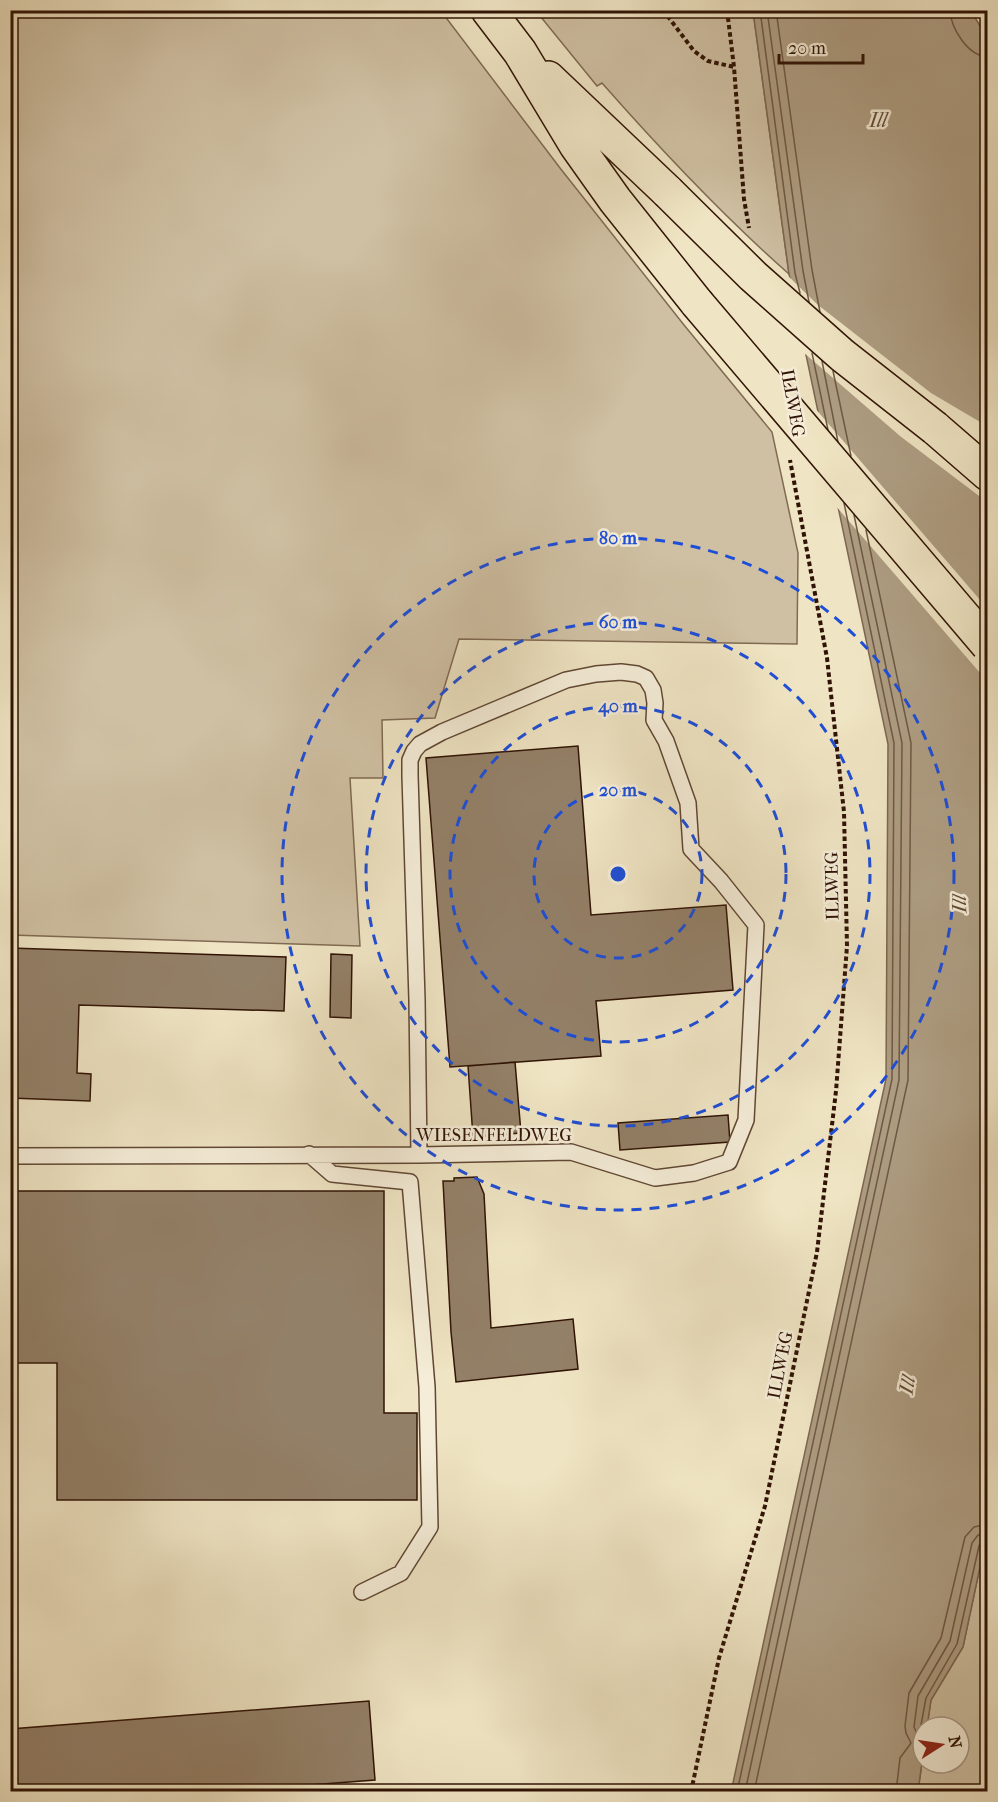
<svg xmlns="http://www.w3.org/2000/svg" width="998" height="1802" font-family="'IM FELL French Canon',serif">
	<rect width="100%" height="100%" fill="#efe4c3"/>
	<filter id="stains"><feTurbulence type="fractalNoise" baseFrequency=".00333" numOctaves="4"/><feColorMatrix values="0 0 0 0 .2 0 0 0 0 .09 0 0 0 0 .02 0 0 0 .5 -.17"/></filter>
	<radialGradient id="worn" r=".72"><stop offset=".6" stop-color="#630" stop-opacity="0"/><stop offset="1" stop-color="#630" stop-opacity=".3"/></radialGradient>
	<path fill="#cfc0a3" stroke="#806a54" stroke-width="1.5" d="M11 10 441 11 560 168 684 325 772 432 798 553 797 644 459 639 435 718 382 720 383 778H350L360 946 11 935Z
		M536 11H753L789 274C722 215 661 150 602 83L597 86Z
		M987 1534V1791L918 1792 923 1755V1763H959V1727H927L931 1700 963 1647Z"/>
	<path fill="#ae9d82" stroke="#7c6650" stroke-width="1.5" d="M753 11H971L988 39 987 1534 963 1647 931 1700 927 1727H923V1755L918 1791 731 1792 886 1079 888 744 789 274Z"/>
	<path fill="#efe4c3" d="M786 274 818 305 931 393 987 426V502L900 436 803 352Z
		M814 407 987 608V681L835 505Z"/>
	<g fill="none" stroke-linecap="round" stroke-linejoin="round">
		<path stroke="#6f5844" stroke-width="1.5" d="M760 10 795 273 800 293
			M767 10 803 271 809 302
			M776 10 812 270 820 312
			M950 10C951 29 968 56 988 57
			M812 353 828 430
			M822 361 838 442
			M833 371 851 456
			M923 1730 921 1725 926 1698 957 1644 979 1546 982 1541H988
			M923 1739 917 1734 914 1727 918 1696 950 1641 972 1543 978 1535 988 1533
			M737 1792 892 1079 894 743 844 503
			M745 1792 899 1080 902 743 854 515
			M754 1792 908 1080 911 743 866 530
			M896 1792 900 1758 911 1743 906 1733 905 1726 909 1693 941 1638 965 1537 974 1527 988 1524"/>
	</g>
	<path fill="#938068" stroke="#301305" stroke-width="1.5" d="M578 746 591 915 726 905 733 990 596 1001 601 1056 450 1067 426 758Z
		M10 948 286 957 284 1011 79 1005 77 1073 91 1074 90 1101 10 1098Z
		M331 954 352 955 351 1018 330 1017Z
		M515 1062 521 1133 473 1137 468 1066Z
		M728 1115 730 1142 620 1150 618 1123Z
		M477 1177 484 1194 491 1328 573 1319 578 1369 456 1382 451 1332 443 1181H454V1178Z
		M10 1191H384V1413H417V1500H57V1363H10Z
		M369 1701 375 1780 220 1792H10V1729Z"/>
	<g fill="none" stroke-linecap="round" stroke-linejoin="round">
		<g stroke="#604734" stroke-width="18">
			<path id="lane" d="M309 1154 332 1174 410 1182 427 1387 430 1527 401 1573 362 1592
				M10 1156 419 1155 571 1152 655 1178 694 1173 729 1162 746 1120 756 925 721 881 691 849 688 803 666 741 654 720 655 703 653 690 646 678 637 674 621 672 596 674 566 680 442 732 420 744 414 751 410 760V776L417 1000 419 1155"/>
		</g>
		<g stroke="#301305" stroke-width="36">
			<path id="highway" d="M488 10 520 52 576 145 615 200 697 303
				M548 78 668 192
				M935 428 988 474"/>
		</g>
		<path stroke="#301305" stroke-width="4" stroke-dasharray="4.5 3" stroke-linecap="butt" d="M663 10 694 51 708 61 734 67
			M727 10 734 67 744 199 749 228
			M691 1792 719 1658 765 1506 817 1252 836 1091 847 946 844 812 827 658 790 460"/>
		<use href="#lane" stroke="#f5edd8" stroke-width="15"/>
		<use href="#highway" stroke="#efe4c3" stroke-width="33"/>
		<g stroke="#301305" stroke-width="36" stroke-linecap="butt">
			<path id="highway-bridge" d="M668 192 753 276 842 355 935 428
				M697 303 988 645"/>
		</g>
		<use href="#highway-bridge" stroke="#efe4c3" stroke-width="33"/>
	</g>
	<g fill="none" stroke="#1d4ed8" stroke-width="3" stroke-dasharray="10 8">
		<circle cx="618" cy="874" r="84"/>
		<circle cx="618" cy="874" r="168"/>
		<circle cx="618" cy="874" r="252"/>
		<circle cx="618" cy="874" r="336"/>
	</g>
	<g text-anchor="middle" stroke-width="5" stroke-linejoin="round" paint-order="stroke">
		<g font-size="18" fill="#301305" stroke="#f5edd8">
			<text transform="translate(793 403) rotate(80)" y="6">ILLWEG</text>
			<text transform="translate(832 886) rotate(-91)" y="6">ILLWEG</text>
			<text x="494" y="1141">WIESENFELDWEG</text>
			<text transform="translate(780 1365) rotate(-79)" y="6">ILLWEG</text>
		</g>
		<g font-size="20" font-style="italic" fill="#624a37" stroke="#f5edd8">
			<text x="878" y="127">Ill</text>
			<text transform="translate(959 904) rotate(-91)" y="7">Ill</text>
			<text transform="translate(907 1385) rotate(-80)" y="7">Ill</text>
		</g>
	</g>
	<circle cx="618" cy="874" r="9" fill="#1d4ed8" stroke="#f5edd8" stroke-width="3"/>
	<g font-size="18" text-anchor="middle" font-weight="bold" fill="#1d4ed8" stroke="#f5edd8" stroke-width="5" stroke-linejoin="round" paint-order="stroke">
		<text x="618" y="544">80 m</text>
		<text x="618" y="628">60 m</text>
		<text x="618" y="712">40 m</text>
		<text x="618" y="796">20 m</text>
	</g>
	<rect width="998" height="1802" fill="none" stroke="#efe4c3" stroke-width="36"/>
	<rect x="12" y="12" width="974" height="1778" fill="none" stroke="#301305" stroke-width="3"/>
	<rect x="18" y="18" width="962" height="1766" fill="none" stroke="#301305" stroke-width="1.5"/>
	<g transform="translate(941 1745) rotate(78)"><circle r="28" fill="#f5edd8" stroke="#a69684" stroke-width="1.5"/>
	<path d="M0-4.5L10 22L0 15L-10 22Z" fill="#8f2418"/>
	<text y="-9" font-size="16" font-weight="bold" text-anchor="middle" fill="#301305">N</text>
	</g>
	<path d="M779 54v9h84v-9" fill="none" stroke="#301305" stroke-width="3"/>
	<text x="788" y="54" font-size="18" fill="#301305" stroke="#f5edd8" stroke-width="4.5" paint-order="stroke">20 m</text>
	<rect width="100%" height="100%" filter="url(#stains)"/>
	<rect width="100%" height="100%" fill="url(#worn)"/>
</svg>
